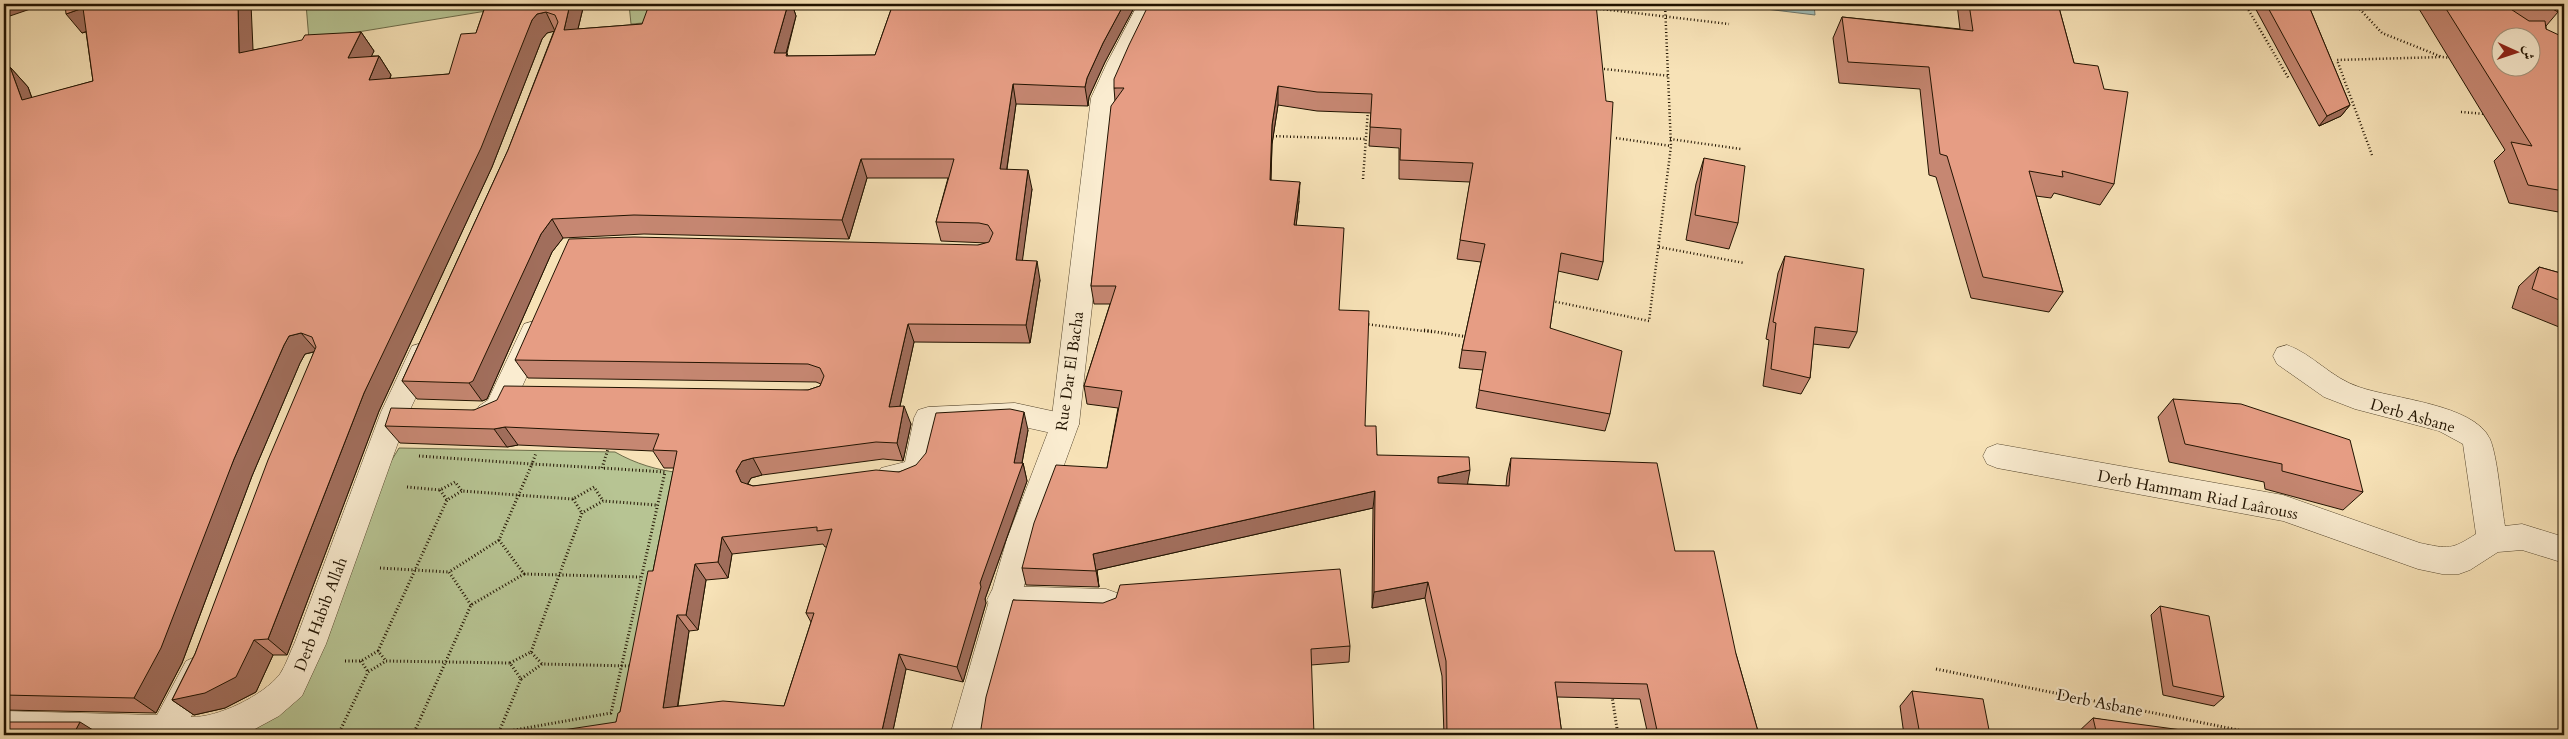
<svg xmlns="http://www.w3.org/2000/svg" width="2568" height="739" font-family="Cardo,Amiri,serif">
	<rect width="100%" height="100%" fill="#f7e2b7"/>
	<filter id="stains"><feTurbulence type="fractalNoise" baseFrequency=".004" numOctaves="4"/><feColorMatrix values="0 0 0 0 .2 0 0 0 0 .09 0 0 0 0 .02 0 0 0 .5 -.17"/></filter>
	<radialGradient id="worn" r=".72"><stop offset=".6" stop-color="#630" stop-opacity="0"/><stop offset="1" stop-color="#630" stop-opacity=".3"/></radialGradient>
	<path fill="#b7c493" stroke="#6c6c4a" d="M306 4H529L309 40Z
		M629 4H813L736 15 631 24Z
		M399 448 615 452C636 464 657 470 681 473L623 735H199L236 733 268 712 387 468Z"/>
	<path fill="#a0bcb7" stroke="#6d786e" d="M1765 4H1814L1815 15 1766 9Z"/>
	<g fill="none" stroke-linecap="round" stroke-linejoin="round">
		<g stroke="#56472e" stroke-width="1">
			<path id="pedestrian" d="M1015 403 1075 416 1079 424 1075 432 1065 436 1015 425 940 429 933 467 921 484 891 489 881 486 876 477 881 468 905 462 914 418 918 410 928 407Z
				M1003 586 1106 589 1117 593 1122 603 1117 613 1106 617 1003 614 992 610 987 600 992 590Z"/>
		</g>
		<g stroke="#56472e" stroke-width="1">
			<path id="minor" d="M1138 4H1160L1129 63 1115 98 1079 424 1037 539 983 735H950L1007 539 1051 424 1091 98 1107 63Z
				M534 321 544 324 547 331 509 416 489 425 479 422 475 414 479 406 488 400 524 324Z
				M422 343 432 346 436 354 409 412 326 644 302 696 279 716 244 735H4V711L157 715 186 661 197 656 208 661 213 671 191 717C217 718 263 696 280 674 286 665 290 652 295 642L381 412 412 346Z
				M2287 345C2313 354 2331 378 2359 387 2393 399 2474 404 2490 439 2498 458 2501 504 2505 526L2522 524 2564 537V563L2522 550 2498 552 2470 570 2459 574H2442L2418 569 2283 521 1997 468 1987 464 1983 456 1987 448 1997 444 2283 495 2420 543C2449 549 2451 550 2476 534L2463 444 2439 431 2355 409 2324 397 2277 364 2273 356 2277 348Z"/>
		</g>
		<path stroke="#211300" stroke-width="2.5" stroke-dasharray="1 2.5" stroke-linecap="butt" d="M2245 4 2289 79
			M2355 4 2382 33 2442 57 2452 58
			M1593 8 1729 24
			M1604 69 1670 76
			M2461 112 2486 114
			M1269 136 1365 139
			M1616 138 1671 146
			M1670 139 1741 149
			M2372 155 2337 60 2442 57
			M1363 179 1368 110
			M1659 247 1744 263
			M1552 301 1649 321 1671 146 1665 4
			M1365 324 1432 332"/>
		<path stroke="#211300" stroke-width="3" stroke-dasharray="1 2.5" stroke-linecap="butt" d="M1424 330 1468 337
			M419 456 532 464 536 453
			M407 487 440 490 455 482 462 491 573 499 594 487 603 501
			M440 490 447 500
			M573 499 582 513
			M380 568 449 572
			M524 574 640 577
			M471 605 449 572 499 540
			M378 651 447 500 462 491
			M531 652 582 513 603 501 656 505
			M345 661H361L378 651 386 661
			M361 661 368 672
			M510 663 531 652 542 664
			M1936 669 2263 735
			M1612 696 1618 735
			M499 732 521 679
			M338 735 368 672 386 661 510 663 521 679 542 664 631 666
			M413 735 471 605 524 574 499 540 532 464 602 468 608 449
			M486 735 611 713 665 472 602 468"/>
		<use href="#pedestrian" fill="#faecd0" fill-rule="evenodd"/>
		<use href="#minor" fill="#faecd0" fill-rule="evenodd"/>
	</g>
	<path fill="#c68772" stroke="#211300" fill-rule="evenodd" d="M65 4 253 50 361 32 374 51 371 56H379L391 75 390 79 449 74 476 33 486 4 583 8 578 29 642 24 716 4H792L796 16 787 53 788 56 875 55 893 4H1136L1105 62 1089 97 1088 106 1016 104 1007 169 1032 189 1022 260 1040 280 1030 343 914 342 900 406 911 424 903 461 883 459 762 475 751 478 748 484 753 486 899 472 1028 430 1022 463H1023L1027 481 985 599 986 603 963 682 906 669 892 735 616 722 620 712 653 571 674 468H664L653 451 518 445 507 447 400 443 385 426 474 410 808 390 820 386 821 384 816 382 528 378 515 360 987 243 941 241 936 222 948 178H867L849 239 644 234 563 238 552 252 487 399 482 401 417 399 402 381 508 150 554 31 547 33 542 39 492 167 379 411 287 655H273L256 692 225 708 194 715 172 700 195 654 314 352 305 354 300 363 252 476 182 663 156 713 4 710V69L10 67 28 87 32 98 93 81 86 32 82 33ZM823 544 825 547H827L806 613 811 622 784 706H678L689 631 698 630 706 580 728 578 732 554Z
		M1596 4 1603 262 1598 280 1558 271 1550 328 1610 414 1605 431 1476 408 1483 370 1459 368 1462 350 1481 262 1457 259 1470 182 1399 179V148L1369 146 1371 113 1317 111 1278 105 1272 144 1271 180 1299 201 1296 225 1339 310 1365 426 1377 455 1468 484 1506 486 1507 476 1511 458 1675 551 1736 654 1759 735H1648L1640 699 1557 697 1562 735H1444L1442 676 1425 598 1372 608 1373 508 1097 570 1099 587 1026 585 1022 568 1107 468 1118 408 1087 404 1084 386 1110 304H1094L1091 286 1115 101 1114 88Z
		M1957 4H2058L2074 63 2114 184 2100 205 2054 193 2051 198 2036 196 2063 292 2049 312 1971 298 1936 177 1929 175 1920 89 1839 83 1833 38 1842 17 1960 29Z
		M2253 4H2308L2350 105 2341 116 2319 126Z
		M2416 4H2557L2558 12 2546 26V29L2562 50H2564V213L2509 203 2494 161 2505 150Z
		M1704 158 1738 223 1729 249 1686 240 1696 184Z
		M1785 256 1857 332 1849 348 1813 344 1810 378 1801 394 1763 386 1769 340 1766 339 1778 273Z
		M2539 267 2564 274V329L2512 308 2519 286Z
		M2173 399 2363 492 2343 510 2265 489 2264 482 2169 462 2158 417Z
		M1013 600 1350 646 1349 662 1311 665Z
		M2160 606 2224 697 2214 706 2163 695 2151 615Z
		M1912 691 1990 735H1904L1900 706Z
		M2093 718 2190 735H2077V733Z"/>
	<path fill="#a16e5c" stroke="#211300" d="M4 4H45L4 18Z
		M238 4H251L254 72 239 53Z
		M570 4H581L583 8 573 49 564 30Z
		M788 4H792L796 16 781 72 774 53Z
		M1124 4H1136L1105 62 1089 97 1088 106 1085 87 1087 78 1103 43Z
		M83 8 98 27 82 33 66 14Z
		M546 12 555 31 547 33 542 39 492 167 379 411 287 655 268 639 364 393 532 20 537 14Z
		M361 32 374 51 361 78 348 58Z
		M379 56 391 75 381 99 369 80Z
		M10 67 28 87 39 119 22 100Z
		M1013 84 1016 104 1004 188 1000 169Z
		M1278 86V105L1272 144 1270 199V180L1272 125Z
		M2350 105 2341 116 2319 126 2327 116Z
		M861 159 867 178 849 239 842 220Z
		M1028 170 1032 189 1020 279 1016 260Z
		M1300 182 1299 201 1294 244V225Z
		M552 219 563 238 552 252 487 399 482 401 469 383 541 234Z
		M1037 261 1040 280 1030 343 1026 325Z
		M908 324 914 342 896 424 889 407Z
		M301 333 317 351 305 354 300 363 252 476 182 663 156 713 134 698 234 459 284 345 289 336Z
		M904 406 911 424 903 461 897 443Z
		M1024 412 1028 430 1021 468 1023 463 1027 481 985 599 986 603 963 682 957 667 980 583 1014 463Z
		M505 427 518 445 507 447 494 429Z
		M753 458 762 475 751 478 745 488 741 482 736 471 742 461Z
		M1470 470 1467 487 1435 495 1438 477Z
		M1375 491 1373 508 1097 570 1099 587 1093 554Z
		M722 537 732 554 728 578 718 562Z
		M695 564 706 580 698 630 686 615Z
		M1428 582 1425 598 1372 608 1374 592Z
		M677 615 689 631 675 722 663 708Z
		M254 640 273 655 256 692 225 708 194 715 172 700Z
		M899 654 906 669 892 735H881Z
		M80 722 101 735H73Z"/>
	<path fill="#e69d84" stroke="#211300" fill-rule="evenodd" d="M65 4H238L239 53 302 40 305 35 361 32 348 58 379 56 369 80 449 74 461 34 476 33 486 4H570L564 30 642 24 649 5 788 4 774 53H787L786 56 875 55 893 4H1124L1103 43 1087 78 1085 87 1013 84 1000 169 1028 170 1016 260 1037 261 1026 325 908 324 889 407 904 406 897 443 876 442 753 458 742 461 736 471 741 482 753 486 876 470 899 472 916 465 926 453 936 413 1010 409 1024 412 1014 463H1023L980 583 981 587 957 667 899 654 881 735H562L563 730 616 722 618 713 620 712 648 571H653L677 451 653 450 659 434 505 427 494 429 385 426 391 408 474 410 497 400 504 386 808 390 820 386 824 376 820 368 808 364 515 360 569 239 634 237 978 245 989 242 993 233 988 225 979 223 936 222 954 159H861L842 220 634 215 552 219 541 234 473 381 469 383 402 381 508 150 558 22 555 15 546 12 537 14 532 20 481 148 364 393 268 639 254 640 236 677 205 693 172 700 195 654 268 460 316 347 312 337 301 333 289 336 284 345 234 459 161 648 134 698 4 695V69L10 67 22 100 93 81 83 8 66 14ZM817 527V531L832 529 806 613H814L784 706 723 701 663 708 677 615H686L695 564 718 562 722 537Z
		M1149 4H1596L1606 101 1613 102 1603 262 1561 253 1550 328 1622 351 1610 414 1479 390 1486 352 1462 350 1485 244 1460 240 1473 163 1400 160 1401 129 1370 127 1372 94 1317 92 1278 86 1272 125 1270 180 1300 182 1294 225 1344 228 1339 310 1369 311 1365 426H1376L1377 455 1469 457 1470 470 1438 477V483L1509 486 1511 458 1657 463 1675 551H1714L1736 654 1759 735H1658L1647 684 1555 682 1562 735H1447L1446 661 1428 582 1374 592 1375 491 1093 554 1096 571 1022 568 1034 523 1056 465 1107 468 1122 391 1084 386 1116 286H1091L1111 106 1124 88H1114V79L1129 45Z
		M1969 4H2058L2074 63 2098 66 2104 89 2128 92 2114 184 2062 171 2063 177 2029 171 2063 292 1983 277 1947 156 1940 154 1929 67 1848 62 1842 17 1973 31Z
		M2266 4H2308L2350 105 2327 116Z
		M2443 4H2503L2529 21H2545L2546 29 2561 36 2562 50H2564V191L2528 185 2511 142 2532 146ZM2500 38H2530V68H2500Z
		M2544 4H2557L2558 12Z
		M1704 158 1745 166 1738 223 1695 215Z
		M1785 256 1864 269 1857 332 1815 327 1810 378 1771 369 1776 323 1773 322Z
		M2539 267 2564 274V302L2532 289Z
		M2173 399 2241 404 2350 440 2363 492 2282 471V464L2185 444Z
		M1340 569 1350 646 1311 649 1314 735H980L986 697 1013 600 1103 603 1116 598 1120 585Z
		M2160 606 2209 616 2224 697 2173 686Z
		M1912 691 1983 699 1990 735H1920Z
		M2093 718 2189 731 2190 735H2097Z
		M4 722H80L73 735H4Z"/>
	<g text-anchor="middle" stroke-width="4.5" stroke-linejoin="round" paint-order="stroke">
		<g font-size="16" fill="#211300" stroke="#faecd0">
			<text transform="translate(1069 371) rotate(-82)" y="6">Rue Dar El Bacha</text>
			<text transform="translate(2413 415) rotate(16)" y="6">Derb Asbane</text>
			<text transform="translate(2198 494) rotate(11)" y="6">Derb Hammam Riad Laârouss</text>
			<text transform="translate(320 614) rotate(-69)" y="6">Derb Habib Allah</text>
			<text transform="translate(2100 702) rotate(11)" y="6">Derb Asbane</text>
		</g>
	</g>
	<rect width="2568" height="739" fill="none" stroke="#f7e2b7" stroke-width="20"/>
	<rect x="5" y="5" width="2558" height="729" fill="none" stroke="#211300" stroke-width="2.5"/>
	<rect x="10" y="10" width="2548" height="719" fill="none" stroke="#211300"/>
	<g transform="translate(2516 52) rotate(93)"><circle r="24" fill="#faecd0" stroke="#a3957d"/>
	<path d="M0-4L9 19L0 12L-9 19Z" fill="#8f2418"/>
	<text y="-8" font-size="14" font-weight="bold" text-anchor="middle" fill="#211300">ش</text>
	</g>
	<rect width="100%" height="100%" filter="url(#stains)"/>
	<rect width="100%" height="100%" fill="url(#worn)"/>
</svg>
